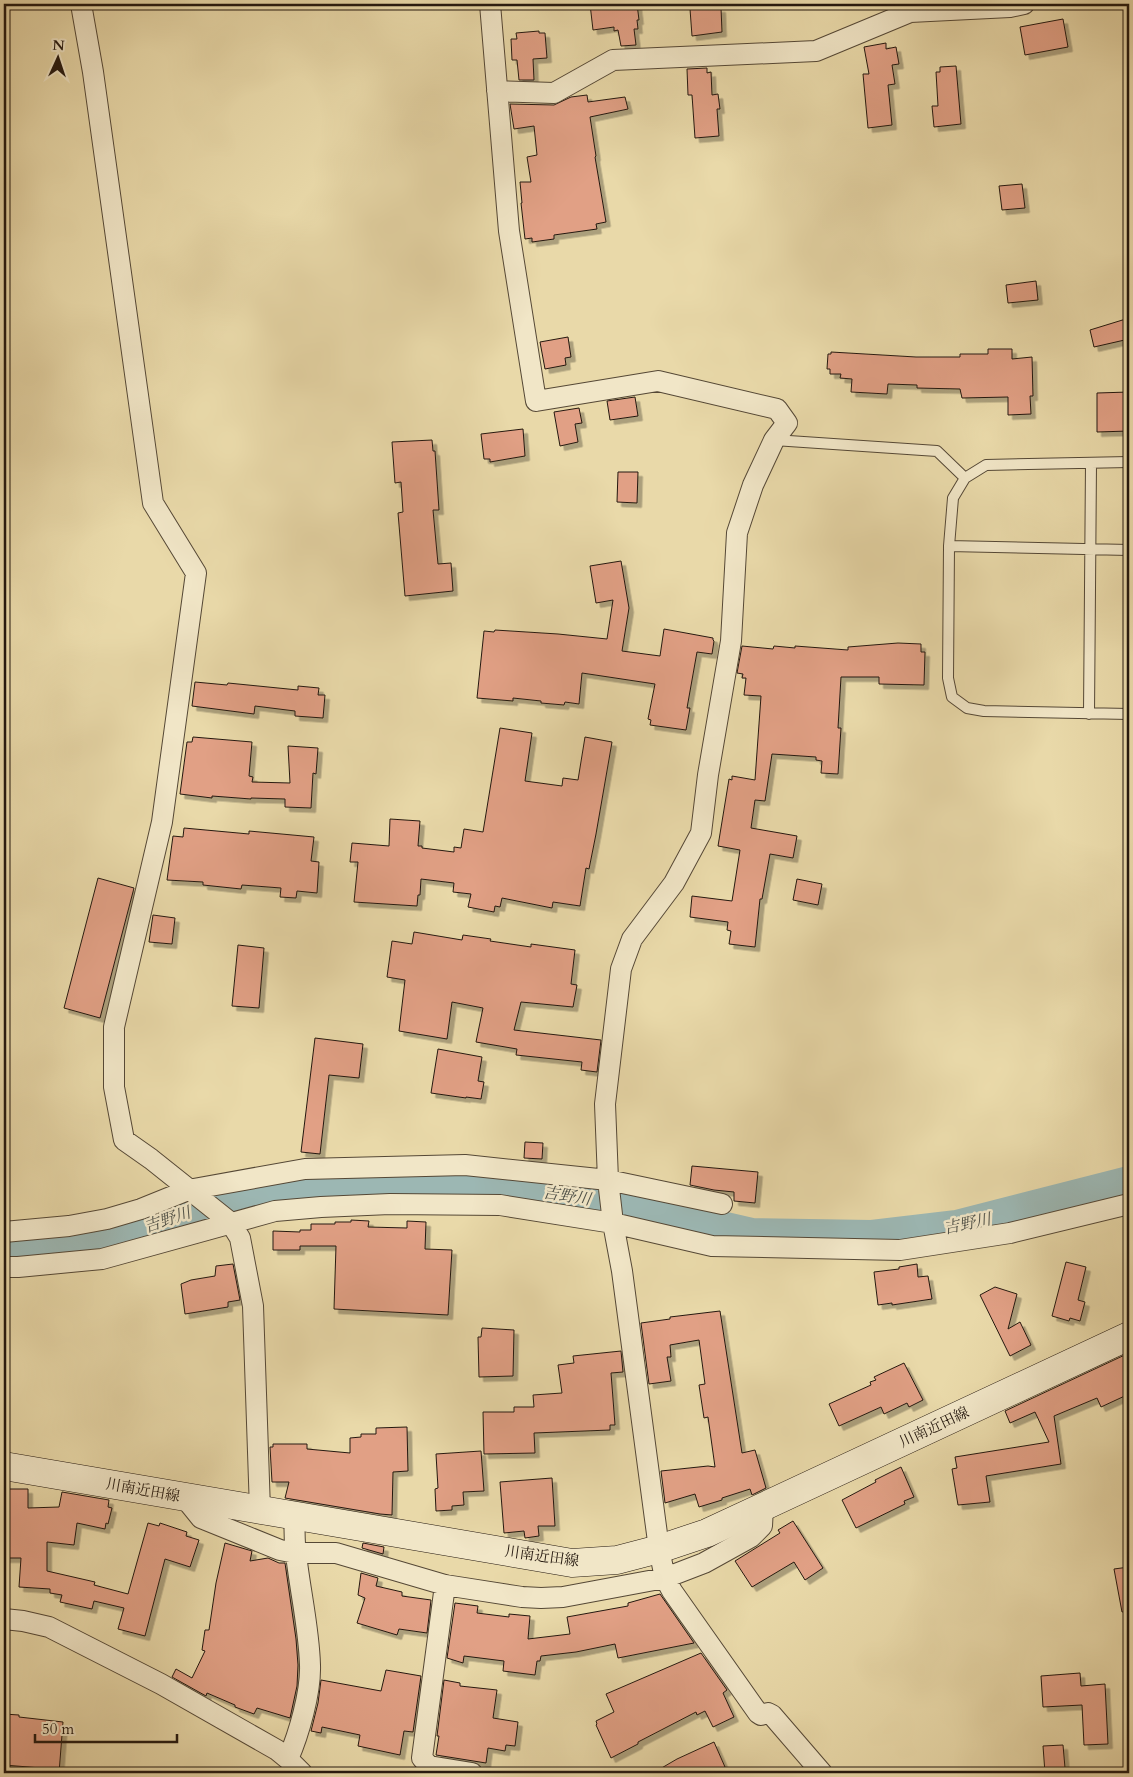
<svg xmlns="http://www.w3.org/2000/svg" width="1133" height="1777" font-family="Cardo,'Noto Serif JP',serif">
	<defs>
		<filter id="shadow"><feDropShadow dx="4.5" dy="4.5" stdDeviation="0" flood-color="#0004"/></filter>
	</defs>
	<rect width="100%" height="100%" fill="#e9d9a9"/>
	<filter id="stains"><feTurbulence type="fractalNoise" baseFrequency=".004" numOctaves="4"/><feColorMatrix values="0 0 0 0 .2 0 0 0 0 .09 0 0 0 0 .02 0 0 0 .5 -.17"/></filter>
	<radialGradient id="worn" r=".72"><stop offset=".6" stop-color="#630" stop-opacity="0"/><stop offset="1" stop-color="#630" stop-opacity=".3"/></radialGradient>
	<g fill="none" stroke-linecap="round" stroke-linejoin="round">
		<path stroke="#9cb7b3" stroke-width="34" d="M4 1246 60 1245 114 1237 226 1199 270 1190 367 1186H511L587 1197 752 1235 872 1237 957 1227 1129 1183"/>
	</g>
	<path fill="#e1a085" stroke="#24180f" filter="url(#shadow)" d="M590 4H637L639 20H637L638 29H634L636 45 621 46 618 30 614 31V27L593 30Z
		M721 8 722 32 692 36 690 9Z
		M1063 19 1068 47 1025 55 1020 27Z
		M539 31V33H545L547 58 533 59 534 80H519L517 60H512L511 39H517L516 33Z
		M886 43V49L896 47 899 64 892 65 895 84 888 85 892 125 868 128 863 74H869L864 47Z
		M956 66 961 124 934 127 932 106H938L936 72H940V67Z
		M707 68V73L711 72 712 95 718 94 720 109H717L719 136 695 138 692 95H688L687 69Z
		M587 95 588 102 625 97 628 109 590 117 596 156 595 157 606 222 596 224 597 229 554 235V239L532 242V238L525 239 521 203H522L520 182H531L527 157 537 155 534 126 514 129 510 104 554 105 571 97Z
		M1022 184 1025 208 1002 210 999 186Z
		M1036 281 1038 300 1008 303 1006 285Z
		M1129 318V339L1094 347 1090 330Z
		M568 337 571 357 565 358 566 365 545 369 540 342Z
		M988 349H1012V359L1032 357 1033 396H1030L1031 414 1008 415V397L962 398 960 389 917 388V385L888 384 887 394 851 392 852 379 840 378 841 374H830V369H827L828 354H831V352L916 357H960V354H988Z
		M1129 392V431L1097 432V393Z
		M635 397 638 416 610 420 607 401Z
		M579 408 582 423 575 424 578 442 560 446 554 412Z
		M523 429 525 456 490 462V459H484L481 434Z
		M432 440 433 451H435L439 510H433L438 564 451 563 453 591 405 596 398 513 403 512 401 482 395 483 392 442Z
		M618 472H638L637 503 617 502Z
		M621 561 629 608 622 651 660 656 664 629 713 638V640L714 641 712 654 697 652 687 708H690L686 730 650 725 651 720 648 719 655 684 582 673 579 704 565 702 564 705 541 703V701L513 698V701L477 698 484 631 494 632 495 630 558 634 607 639 613 600 596 603 590 566Z
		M898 643 921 644V652H925L924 685 879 684V677H841L838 728H841L838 774 821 773 822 761 816 760V757L772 754 765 801 755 800 751 828 797 836 793 858 770 854 762 899H760L755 947 729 944 731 931 727 930 728 922 690 917 692 896 732 901 740 850 718 846 729 779 732 780V776L755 780 761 696 744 695 746 678H742L743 674 737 673 742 646 773 649 774 646 795 648V646L848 650V647Z
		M195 682 227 685 228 683 298 690V686L319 688 318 695H325L323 718 295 716V711L255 706 254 714 192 706Z
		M500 728 532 733 525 781 562 786 563 778 578 780 585 737 612 742 596 834 589 869 586 868 580 906 553 902 552 908 502 898 500 907 495 906 494 912 468 907 471 894 453 892 454 883 421 879 420 895H418L417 906 354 902 358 862H350L352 843 389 846 390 819 420 821 418 846H422V848L454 852V847L461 848 464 829 483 832Z
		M193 737 252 742 249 776 253 777 252 782 290 783 288 746 318 748 316 774 313 773 311 808 285 807V799L251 798V799L212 796V798L180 794 187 742H192Z
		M184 828 249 834V831L314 837 311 861 319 862 317 893 297 891 296 898 280 897 281 888 242 885 241 889 203 885V882L167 880 173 836 183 837Z
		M98 878 134 888 100 1018 64 1008Z
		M797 879 822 884 818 905 793 900Z
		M153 915 175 918 172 944 149 942Z
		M414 932 462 940 463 935 491 939 490 941 531 947V944L575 950 571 984 577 985 573 1007 521 1002 514 1030 601 1040 597 1072 581 1070 582 1062 516 1055 517 1049 476 1042 483 1008 452 1002 447 1039 399 1031 405 980 387 977 392 941 412 944Z
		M238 945 264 948 259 1008 232 1006Z
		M315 1038 363 1044 359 1078 329 1075 320 1154 301 1152Z
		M438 1049 482 1057 478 1081 484 1082 481 1099 466 1097V1098L431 1093Z
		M525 1142 543 1143 542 1159 524 1158Z
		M692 1166 758 1172 755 1203 734 1201V1192L714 1190 690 1185Z
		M351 1220 369 1221 368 1227 407 1228V1221L426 1222 425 1249 452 1250 448 1315 334 1309 336 1246H300V1250H273V1231L300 1232V1230H311V1224H335V1222H351Z
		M1066 1262 1086 1267 1078 1300 1085 1302 1080 1321 1070 1318 1069 1321 1052 1316Z
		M233 1264 240 1300 228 1302V1307L185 1314 181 1284 191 1280 215 1276 216 1266Z
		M917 1264 918 1277 928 1276 932 1299 892 1305V1303L878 1305 874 1272 899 1269V1267Z
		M995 1287 1017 1294 1008 1329 1020 1322 1031 1345 1010 1356 980 1295Z
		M720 1311 742 1453 755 1450 766 1488 752 1495 750 1489 722 1498V1500L699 1507 695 1494 665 1503 661 1471 708 1466 715 1467 708 1417 704 1418 699 1385 705 1384 699 1340 670 1345 671 1357H667L671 1381 649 1384 641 1323 670 1319V1317Z
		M482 1328 514 1330 513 1376 479 1377 478 1337H481Z
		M621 1351 623 1372 611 1373 615 1425H610V1430L534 1433 535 1453 484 1454 483 1412H514V1407H534L533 1395 562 1393 558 1365 574 1363 573 1356Z
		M1129 1353V1394L1101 1407 1097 1398 1054 1416 1061 1464 986 1476 990 1502 958 1505 952 1469 957 1468 955 1457 1049 1442 1035 1412 1010 1423 1005 1411Z
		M904 1363 923 1400 909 1407 907 1403 884 1414 881 1407 839 1426 829 1404 871 1385 870 1382 876 1380 874 1377Z
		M407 1427 408 1471 393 1472 392 1515 380 1514 285 1498 289 1482H272L270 1447H273V1444H307V1449L350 1453V1438L361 1437V1434H376V1428Z
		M481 1451 484 1491 463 1492 464 1505 452 1506V1510L436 1511 435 1489 438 1488 436 1454Z
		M901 1467 914 1497 904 1501 905 1504 856 1528 842 1500 876 1482 875 1480Z
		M552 1478 555 1526H538L539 1536 525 1538 524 1531 504 1533 500 1482Z
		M4 1489H28V1508L59 1507 62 1492 109 1500 108 1507 112 1508 108 1524 106 1523 105 1529 77 1523 74 1545 47 1542V1571L95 1582 94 1585 128 1594 148 1523 159 1526 160 1523 187 1532 186 1536 199 1540 190 1567 165 1559 145 1636 118 1629 124 1608 94 1601 92 1609 60 1602 62 1595 50 1593V1589L19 1587 21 1558H4Z
		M793 1521 823 1568 805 1580 794 1562 752 1587 735 1561 780 1533 778 1530Z
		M225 1543 252 1551 250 1561 268 1558 279 1563H285L296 1639 298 1665 297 1686 290 1718 257 1708 254 1714 235 1707V1705L207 1693 206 1696 172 1677 176 1669 192 1678 205 1651 202 1650 205 1630H209L216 1583Z
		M363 1543 384 1547 383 1554 362 1548Z
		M1129 1567V1611L1122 1612 1114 1569Z
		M361 1573 378 1578 376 1586 402 1592V1596L431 1600 427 1633 399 1629 397 1635 357 1623 365 1598 358 1595Z
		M660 1594 694 1643 618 1658 615 1644 576 1652 541 1656 540 1661H537L535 1675 503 1671 504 1661 464 1656 463 1663 447 1658 455 1603 478 1606 477 1613 509 1617V1614L530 1616 528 1639 570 1634 567 1617 628 1606V1603Z
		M701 1653 727 1690 723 1693 734 1717 713 1727 705 1711 697 1715 696 1712 638 1742V1744L611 1758 596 1725 597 1724 596 1721 614 1712 606 1694Z
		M386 1670 421 1676 413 1732 404 1731 400 1755 358 1746 360 1735 322 1727 321 1733 311 1731 318 1703 321 1680 381 1691Z
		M1080 1673 1081 1686 1105 1684 1108 1744 1084 1745 1082 1705 1043 1707 1041 1676Z
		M444 1680 460 1683V1686L497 1690 493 1718 518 1722 515 1746 506 1745 505 1751 488 1748 486 1763 436 1755 439 1736H437Z
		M4 1714 19 1715V1717L63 1722 59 1773H41V1768L4 1765Z
		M714 1742 725 1767 711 1773H653L677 1759Z
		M1063 1745 1065 1768H1063V1773H1045L1043 1746Z"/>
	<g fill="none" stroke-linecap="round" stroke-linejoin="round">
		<g stroke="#554836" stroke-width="12">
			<path id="lane" d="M774 440 937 451 965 478
				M1129 462 986 465 965 478 953 498 949 546 948 678 952 697 967 708 984 711 1129 714
				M949 546 1129 550
				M1089 714 1091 464"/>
		</g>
		<g stroke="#554836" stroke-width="22">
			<path id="street" d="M81 4 93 72 153 503 196 573 162 822 114 1027V1087L124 1140 151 1159 230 1222 240 1238 253 1306 260 1510
				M490 4 509 231 536 401 658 381 777 409 787 423 774 440 753 485 737 533 731 641 708 775 701 833 674 883 632 939 621 969 605 1104 608 1180 613 1223 622 1271 659 1549 665 1578 672 1591 758 1713 761 1715 768 1713 772 1715 822 1773
				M497 91 554 93 613 60 816 51 910 12 1010 7 1024 4
				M4 1232 69 1226 107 1219 141 1209 188 1190 305 1169 465 1165 608 1180 722 1204
				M4 1267H18L102 1259 275 1211 321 1207 390 1204 500 1205 613 1223 712 1246 900 1250 1010 1233 1129 1204
				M184 1497 201 1518 280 1550 295 1553H336L445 1585 522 1597 541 1598 563 1597 665 1578 704 1563 751 1537 762 1526 763 1507
				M445 1585 422 1758 429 1766 472 1773
				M4 1619 23 1621 49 1627 161 1684 277 1750 288 1759 302 1773
				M288 1759C299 1734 311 1692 310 1665 309 1628 300 1591 296 1554 294 1542 295 1528 294 1516"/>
		</g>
		<g stroke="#24180f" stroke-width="29">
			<path id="secondary" d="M4 1466 572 1563 617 1560 659 1549 707 1533 1129 1336"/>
		</g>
		<use href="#lane" stroke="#f1e6c7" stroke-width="10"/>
		<use href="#street" stroke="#f1e6c7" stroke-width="20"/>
		<use href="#secondary" stroke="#f1e6c7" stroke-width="28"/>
	</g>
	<g text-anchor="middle" stroke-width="5" stroke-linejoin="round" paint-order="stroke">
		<g font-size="15" fill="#24180f" stroke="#f1e6c7">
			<text transform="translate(934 1427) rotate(-25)" y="5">川南近田線</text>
			<text transform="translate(143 1490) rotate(10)" y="5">川南近田線</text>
			<text transform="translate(542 1556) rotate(8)" y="5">川南近田線</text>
		</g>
		<g font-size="16" font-style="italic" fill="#4e5048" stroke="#f1e6c7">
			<text transform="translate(567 1195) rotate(9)" y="6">吉野川</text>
			<text transform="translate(167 1219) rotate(-19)" y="6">吉野川</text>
			<text transform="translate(967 1223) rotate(-12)" y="6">吉野川</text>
		</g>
	</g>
	<rect width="1133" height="1777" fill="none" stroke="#e9d9a9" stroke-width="20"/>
	<rect x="5" y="5" width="1123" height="1767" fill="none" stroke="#24180f" stroke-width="2.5"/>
	<rect x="10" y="10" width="1113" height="1757" fill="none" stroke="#24180f"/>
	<g transform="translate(58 58) rotate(3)" stroke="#f1e6c7" stroke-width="4" paint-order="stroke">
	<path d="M0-4L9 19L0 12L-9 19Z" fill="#24180f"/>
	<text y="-8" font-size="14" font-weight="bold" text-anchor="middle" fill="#24180f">N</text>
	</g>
	<path d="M35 1734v8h142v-8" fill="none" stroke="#24180f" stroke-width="2.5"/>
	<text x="42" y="1734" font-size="15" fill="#24180f" stroke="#f1e6c7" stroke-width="4" paint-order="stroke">50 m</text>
	<rect width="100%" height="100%" filter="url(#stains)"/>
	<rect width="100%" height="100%" fill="url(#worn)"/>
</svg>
